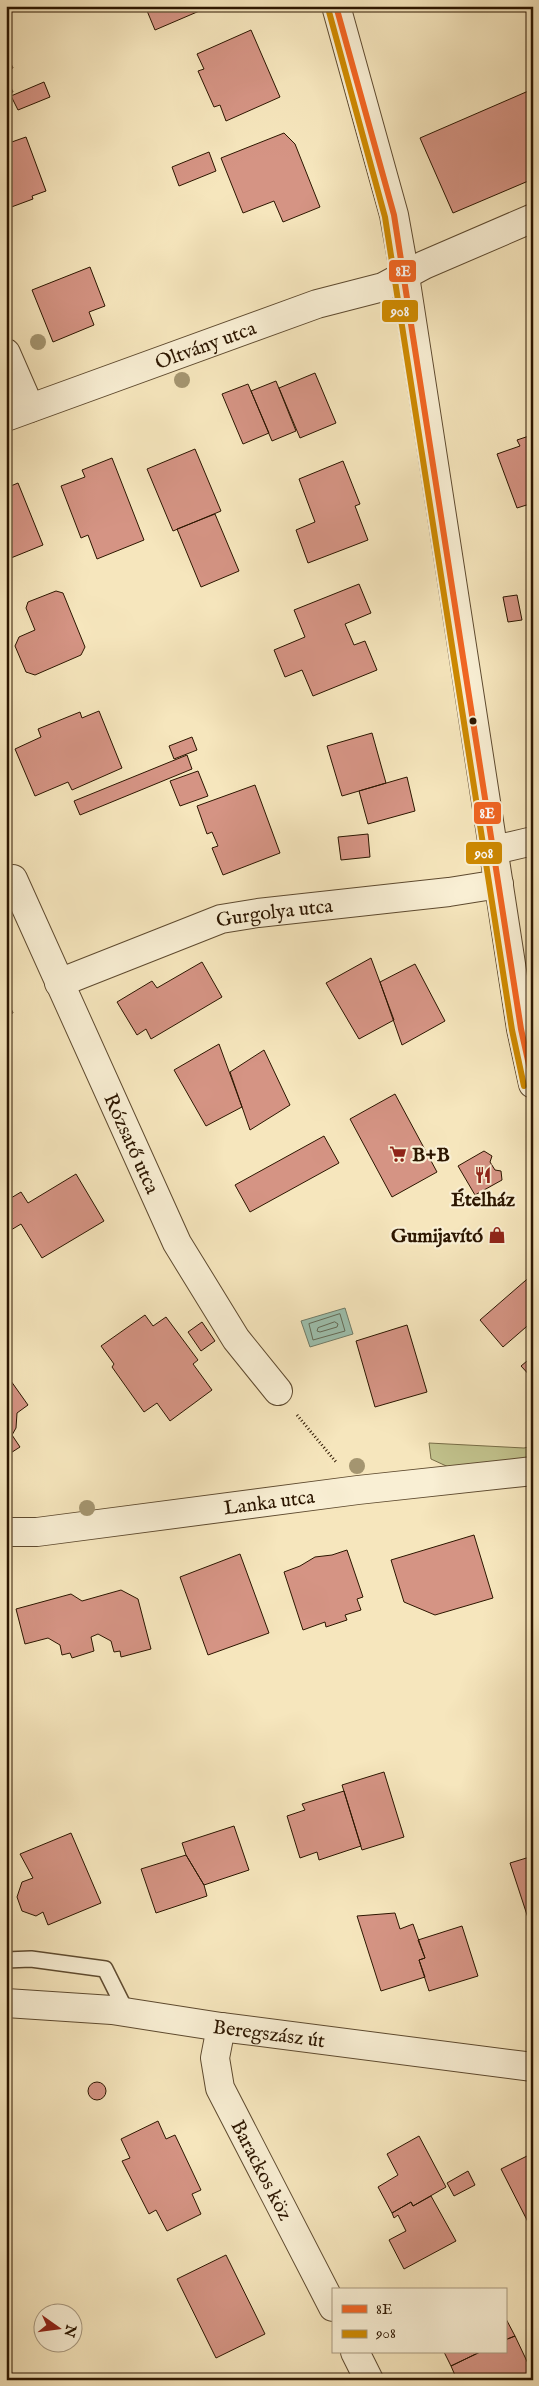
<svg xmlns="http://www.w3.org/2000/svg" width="539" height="2386" font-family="'IM FELL English',serif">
	<rect width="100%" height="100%" fill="#f6e6bd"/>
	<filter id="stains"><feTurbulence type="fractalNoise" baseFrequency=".004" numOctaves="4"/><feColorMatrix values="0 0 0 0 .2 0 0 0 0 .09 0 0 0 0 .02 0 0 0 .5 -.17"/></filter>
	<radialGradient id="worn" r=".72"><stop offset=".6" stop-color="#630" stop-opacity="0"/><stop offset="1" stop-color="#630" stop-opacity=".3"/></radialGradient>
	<path fill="#c2c38d" stroke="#776c46" d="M429 1443 524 1448 533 1446V1462L455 1470 431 1459Z"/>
	<path fill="#9dc0ae" stroke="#707c68" d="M345 1308 353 1334 310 1347 301 1321Z"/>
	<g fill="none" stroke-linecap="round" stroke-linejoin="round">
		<path stroke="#646b57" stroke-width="1" d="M340 1314 345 1331 313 1340 309 1324Z
			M335 1322 338 1324 337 1327 320 1332 317 1331 318 1328Z"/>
	</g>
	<path fill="#d59484" stroke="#2c1600" d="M145 6H211L155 30Z
		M251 30 280 97 226 121 220 105 214 107 198 71 204 69 197 54Z
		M6 53 13 68 6 71Z
		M6 77 13 92 6 95Z
		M44 82 50 97 18 110 11 96Z
		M533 89V179L453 213 420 138Z
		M284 133 295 144 320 207 283 222 274 201 243 213 221 158Z
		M26 137 46 191 32 196 33 199 6 209V144Z
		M209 152 216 171 179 186 172 167Z
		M90 267 105 306 89 312 94 325 53 342 32 290Z
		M315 373 336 423 300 438 279 388Z
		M276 381 296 431 272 441 251 391Z
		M248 384 269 433 243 444 222 394Z
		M532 435 533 503 517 508 497 454 520 446 517 440Z
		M195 449 221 511 173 531 147 469Z
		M112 458 144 540 97 559 88 535 81 538 61 486 85 477 82 470Z
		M343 461 360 504 355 506 368 540 308 563 296 530 315 522 299 479Z
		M18 483 43 545 6 560V488Z
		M215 514 239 571 201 587 177 529Z
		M359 584 371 613 345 624 354 645 365 641 377 670 313 696 302 670 285 677 274 650 305 637 294 610Z
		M56 591 63 593 85 647 81 655 35 675 26 672 15 646 19 637 35 630 26 608 28 602Z
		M517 595 522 620 508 622 503 597Z
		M533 691V706L529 692Z
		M99 711 122 768 72 790 68 782 35 796 15 749 41 737 38 729 80 712 82 718Z
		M372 733 386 783 342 796 327 746Z
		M192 737 197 750 174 759 169 746Z
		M187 755 192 769 80 815 74 801Z
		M198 771 208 796 180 806 170 781Z
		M407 777 415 811 368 824 359 791Z
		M255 785 280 853 223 875 212 848 218 846 212 832 207 834 197 806Z
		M368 834 370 857 341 860 338 837Z
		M371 958 394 1020 359 1039 326 983Z
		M202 962 222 997 151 1039 146 1029 137 1035 117 1002 152 981 157 988Z
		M415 964 445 1021 402 1045 380 982Z
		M6 997 13 1013 6 1016Z
		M219 1044 242 1107 206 1126 174 1070Z
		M264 1050 290 1105 250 1130 230 1072Z
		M395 1094 437 1172 392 1197 350 1119Z
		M324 1136 339 1163 250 1212 235 1185Z
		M484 1151 492 1156 490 1162 495 1170 501 1171 502 1180 475 1195 458 1166Z
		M76 1174 104 1221 42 1258 21 1224 11 1230 6 1221V1201L21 1192 28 1203Z
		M533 1274V1321L503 1347 480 1320Z
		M145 1315 153 1326 166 1317 198 1360 193 1364 212 1390 170 1421 157 1403 144 1412 112 1367 114 1364 101 1346Z
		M202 1322 215 1341 201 1351 188 1332Z
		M407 1325 427 1392 375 1407 356 1341Z
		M533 1356V1379L521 1366Z
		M6 1374 28 1405 17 1413 16 1428 12 1435 20 1447 6 1456Z
		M474 1535 493 1598 435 1615 404 1602 391 1560Z
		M533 1547V1564L529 1554Z
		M347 1550 363 1597 357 1599 361 1610 345 1615 347 1620 326 1627 325 1622 303 1630 284 1572 300 1566 315 1557 332 1555Z
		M240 1554 269 1633 208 1655 180 1577Z
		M121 1590 138 1599 151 1649 121 1657 120 1651 114 1652 111 1641 98 1634 91 1637 94 1651 72 1658 70 1653 62 1655 60 1645 48 1638 25 1644 16 1609 71 1594 82 1601Z
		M384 1772 404 1837 362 1850 342 1785Z
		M344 1791 361 1846 319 1860 317 1852 300 1858 287 1816 305 1810 302 1804Z
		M234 1826 249 1870 204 1885 186 1855 182 1843Z
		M71 1833 101 1903 48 1925 43 1912 36 1916 22 1911 17 1897 22 1882 33 1878 20 1854Z
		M186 1855 204 1885 207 1896 156 1913 141 1869Z
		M533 1856V1923L530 1924 510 1863Z
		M395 1913 400 1929 413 1924 425 1958 419 1960 425 1977 381 1991 357 1916Z
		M462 1926 478 1976 429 1991 419 1960 425 1958 418 1940Z
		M88 2091a9 9 0 1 1 18 0a9 9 0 1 1-18 0Z
		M158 2121 166 2139 175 2135 201 2190 192 2194 201 2214 167 2231 156 2210 149 2214 122 2161 130 2158 121 2139Z
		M419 2136 446 2187 413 2206 411 2202 392 2213 378 2187 398 2175 387 2154Z
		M531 2154 533 2158V2220L528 2222 501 2169Z
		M468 2171 475 2185 454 2196 447 2183Z
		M431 2196 456 2241 404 2269 389 2240 406 2231 398 2215 394 2218 392 2213 411 2202 413 2206Z
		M226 2255 265 2334 216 2358 177 2279Z
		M505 2317 515 2336 505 2340Z
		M515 2336 533 2374V2380H457L451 2366 480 2352H505V2340Z
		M444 2352H480L451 2366Z"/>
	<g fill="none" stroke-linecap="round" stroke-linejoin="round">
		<g stroke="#5e4a2f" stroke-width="18">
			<path id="service" d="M6 1960 31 1959 105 1969 127 2013"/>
		</g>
		<g stroke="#5e4a2f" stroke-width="30">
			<g id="minor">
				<path d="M6 353 30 408"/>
				<path id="s1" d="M6 417 317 304 383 287 424 265 533 218"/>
				<path d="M494 850 533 841"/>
				<path id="s2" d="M13 879 177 1243 236 1339 278 1391"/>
				<path id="s3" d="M59 983 221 919 258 913 449 892 499 884"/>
				<path id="s4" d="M6 1532H37L358 1490 533 1471"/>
				<path id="s5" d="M6 2003 112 2010 221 2027 533 2067"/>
				<path id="s6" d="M221 2027 215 2058 220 2088 333 2307"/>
				<path d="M355 2352 369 2380"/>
			</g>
		</g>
		<g stroke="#5e4a2f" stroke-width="30">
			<path id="tertiary" d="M336 6 394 215 405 276 521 1029 533 1084"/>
		</g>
		<path stroke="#2c1600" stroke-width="3" stroke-dasharray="1 2.5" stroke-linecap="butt" d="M297 1415 336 1462"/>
		<use href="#service" stroke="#f9efd4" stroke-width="15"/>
		<use href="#minor" stroke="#f9efd4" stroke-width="28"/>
		<use href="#tertiary" stroke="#f9efd4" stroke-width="28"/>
		<g stroke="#f9efd4" stroke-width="10">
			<path id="bus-1" d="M336 6 394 215 521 1029 533 1083"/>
		</g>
		<g stroke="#f9efd4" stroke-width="10">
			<path id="bus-2" d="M328 8 385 217 512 1030 524 1086"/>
		</g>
		<use href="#bus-1" stroke="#f26522" stroke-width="6"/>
		<use href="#bus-2" stroke="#ce8900" stroke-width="6"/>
	</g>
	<g fill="#a49570">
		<circle cx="38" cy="342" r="8"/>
		<circle cx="182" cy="380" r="8"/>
		<circle cx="357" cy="1466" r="8"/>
		<circle cx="87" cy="1508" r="8"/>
	</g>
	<defs>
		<g id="supermarket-bare" transform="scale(1.35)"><path d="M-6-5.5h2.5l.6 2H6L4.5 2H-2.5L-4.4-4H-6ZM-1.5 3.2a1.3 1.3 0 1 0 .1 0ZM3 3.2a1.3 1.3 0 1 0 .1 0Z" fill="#8f2418" stroke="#f9efd4" stroke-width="2.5" paint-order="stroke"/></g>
		<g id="restaurant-bare" transform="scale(1.35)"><path d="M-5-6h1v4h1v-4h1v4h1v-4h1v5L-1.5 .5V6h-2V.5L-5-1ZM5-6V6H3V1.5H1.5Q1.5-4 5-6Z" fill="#8f2418" stroke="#f9efd4" stroke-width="2.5" paint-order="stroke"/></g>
		<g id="shop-bare" transform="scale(1.35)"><path d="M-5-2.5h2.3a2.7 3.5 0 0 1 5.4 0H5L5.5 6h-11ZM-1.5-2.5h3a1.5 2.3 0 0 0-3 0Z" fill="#8f2418" stroke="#f9efd4" stroke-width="2.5" paint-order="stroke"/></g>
	</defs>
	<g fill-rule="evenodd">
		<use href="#supermarket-bare" x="398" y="1154"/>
		<use href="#restaurant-bare" x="483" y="1175"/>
		<use href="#shop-bare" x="497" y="1235"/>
	</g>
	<circle fill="#2c1600" stroke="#f9efd4" stroke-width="2" cx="473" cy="721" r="4.5"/>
	<g text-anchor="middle" stroke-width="4.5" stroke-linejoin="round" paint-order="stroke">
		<g font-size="20" fill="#2c1600" stroke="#f9efd4">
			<text dy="7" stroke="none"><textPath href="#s1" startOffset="212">Oltvány utca</textPath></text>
			<text dy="7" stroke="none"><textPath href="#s3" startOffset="228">Gurgolya utca</textPath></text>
			<text dy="7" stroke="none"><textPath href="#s2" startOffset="290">Rózsatő utca</textPath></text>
			<text dy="7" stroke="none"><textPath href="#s4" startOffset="265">Lanka utca</textPath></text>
			<text dy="7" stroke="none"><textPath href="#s5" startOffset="265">Beregszász út</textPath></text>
			<text dy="7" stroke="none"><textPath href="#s6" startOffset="154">Barackos köz</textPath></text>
		</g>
		<g font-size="20" font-weight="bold" fill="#2c1600" stroke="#f9efd4" text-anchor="start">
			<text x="412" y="1161">B+B</text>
			<text x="483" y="1206" text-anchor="middle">Ételház</text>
			<text x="483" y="1242" text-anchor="end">Gumijavító</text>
		</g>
	</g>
	<g stroke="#f9efd4" stroke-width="2">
		<rect x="388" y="259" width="29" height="24" rx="5" fill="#f26522"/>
		<rect x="381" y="299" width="38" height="24" rx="5" fill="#ce8900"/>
		<rect x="473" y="801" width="29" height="24" rx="5" fill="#f26522"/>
		<rect x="465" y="841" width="38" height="24" rx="5" fill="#ce8900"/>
	</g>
	<g font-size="14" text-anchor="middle" font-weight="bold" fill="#fff">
		<text x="403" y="276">8E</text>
		<text x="400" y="316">908</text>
		<text x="487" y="818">8E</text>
		<text x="484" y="858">908</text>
	</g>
	<rect width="539" height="2386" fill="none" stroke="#f6e6bd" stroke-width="25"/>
	<rect x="8" y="8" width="524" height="2371" fill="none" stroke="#2c1600" stroke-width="2.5"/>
	<rect x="12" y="12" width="514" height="2361" fill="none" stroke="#2c1600"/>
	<rect x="332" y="2288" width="175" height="65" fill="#f9efd4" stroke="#a7987f"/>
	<rect x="342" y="2305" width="25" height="8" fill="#f26522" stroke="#a7987f"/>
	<text x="376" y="2314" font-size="15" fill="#2c1600">8E</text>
	<rect x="342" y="2330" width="25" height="8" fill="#ce8900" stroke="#a7987f"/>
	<text x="376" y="2338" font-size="15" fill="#2c1600">908</text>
	<g transform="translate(58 2328) rotate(104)"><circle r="24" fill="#f9efd4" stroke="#a7987f"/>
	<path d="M0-4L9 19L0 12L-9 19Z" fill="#8f2418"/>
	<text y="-8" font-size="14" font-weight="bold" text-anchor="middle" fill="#2c1600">N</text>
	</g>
	<rect width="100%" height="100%" filter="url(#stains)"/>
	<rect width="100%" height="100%" fill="url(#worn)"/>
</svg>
